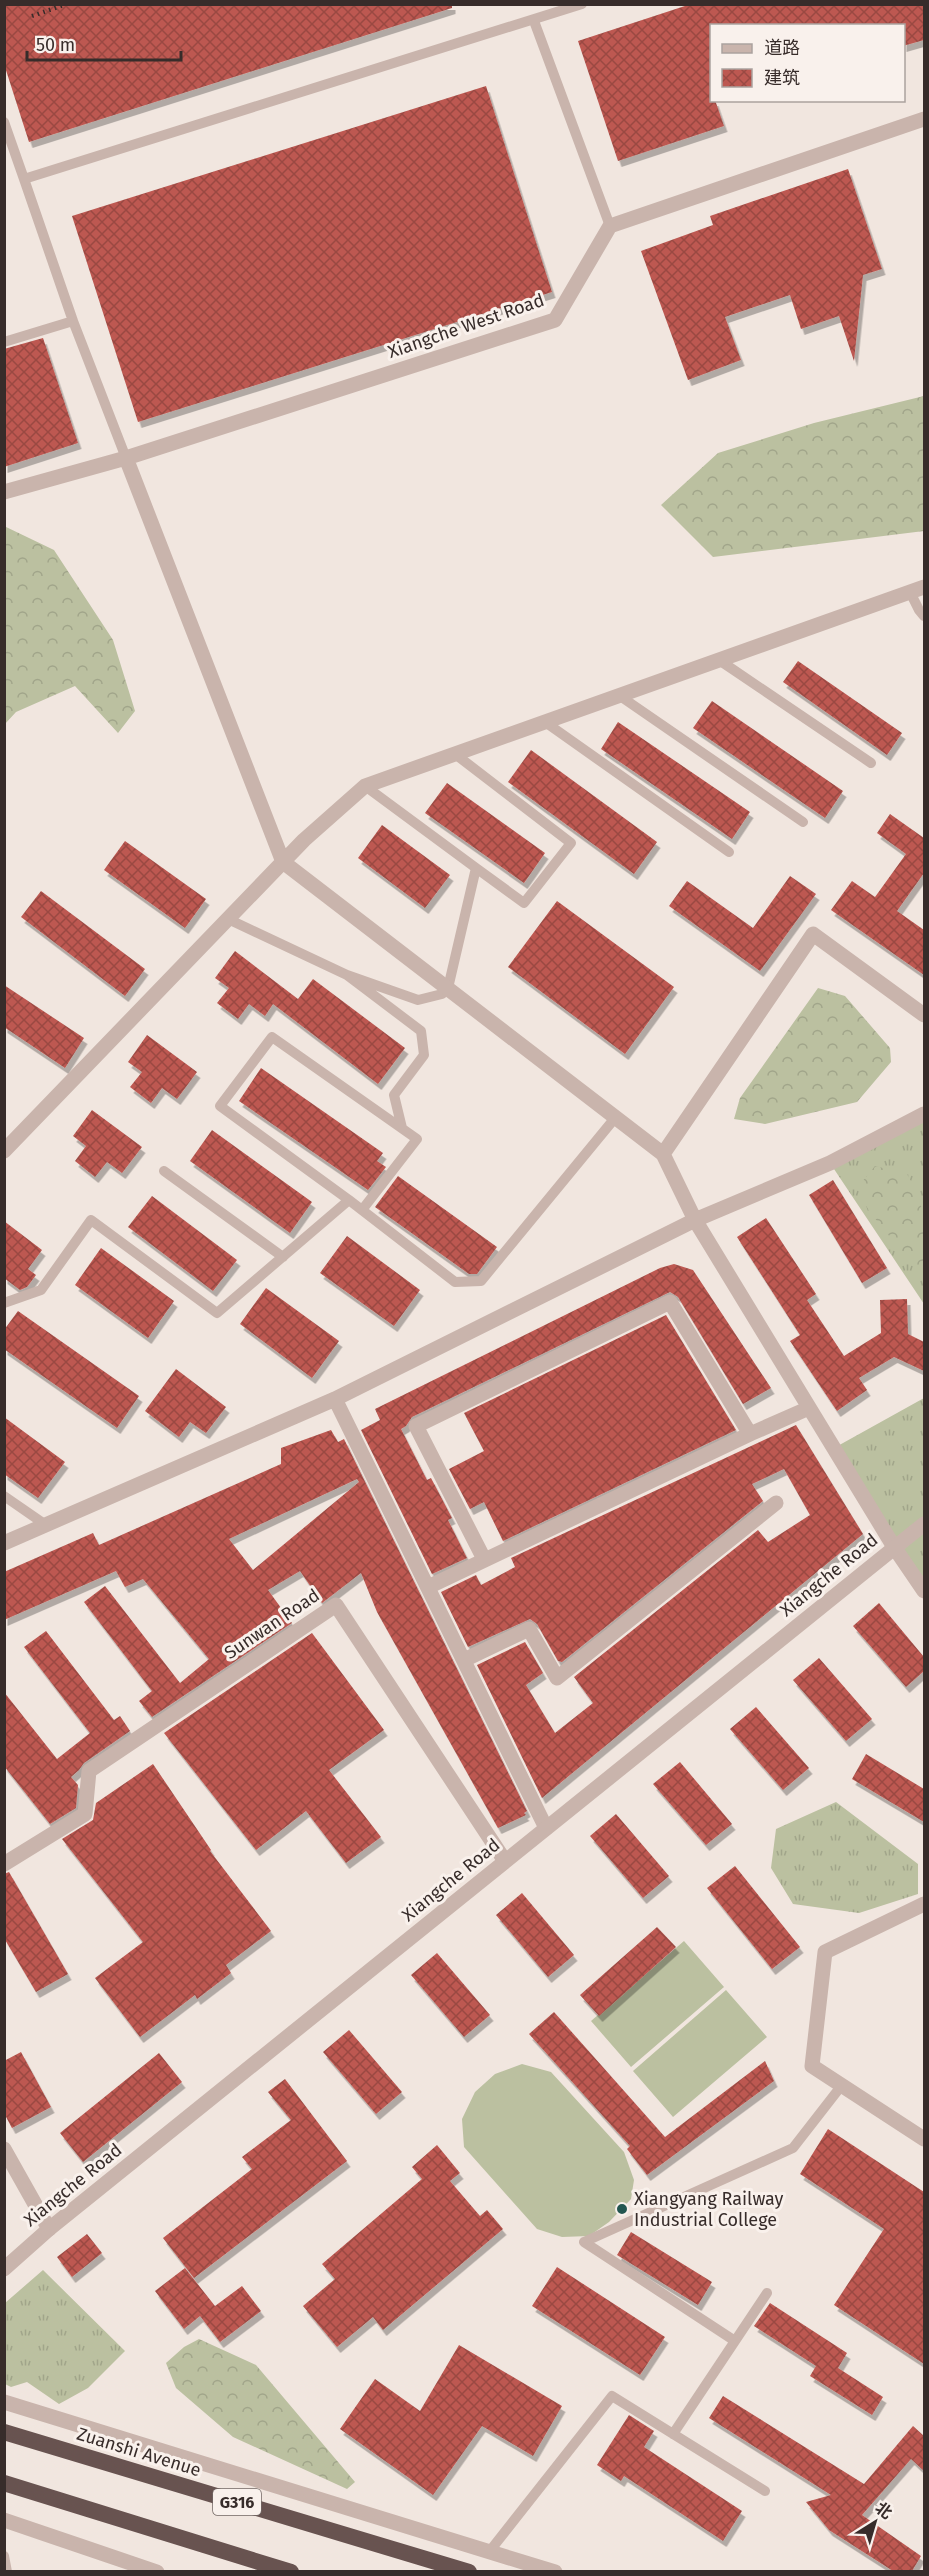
<svg xmlns="http://www.w3.org/2000/svg" width="929" height="2576" font-family="'Fira Sans','Noto Sans SC',sans-serif">
	<defs>
		<pattern id="grass-tufts" width="24" height="20" patternUnits="userSpaceOnUse" patternTransform="scale(1.5)"><rect width="24" height="20" fill="#bbc0a0"/><path d="M3 7l-1-3M5 7V3M7 7l1-3M15 17l-1-3M17 17v-4M19 17l1-3" fill="none" stroke="#a1a58a"/></pattern>
		<pattern id="forest-crowns" width="20" height="18" patternUnits="userSpaceOnUse" patternTransform="scale(1.5)"><rect width="20" height="18" fill="#bbc0a0"/><path d="M2 6a3 3 0 1 1 6 0M12 15a3 3 0 1 1 6 0" fill="none" stroke="#a1a58a"/></pattern>
		<pattern id="building-cross-hatch" width="8" height="8" patternUnits="userSpaceOnUse" patternTransform="scale(1.5)"><rect width="8" height="8" fill="#bd5851"/><path d="M0 0l8 8M0 8l8-8" fill="none" stroke="#9a4943"/></pattern>
		<filter id="shadow"><feDropShadow dx="3.5" dy="6" stdDeviation="0" flood-color="#0004"/></filter>
	</defs>
	<rect width="100%" height="100%" fill="#f1e6df"/>
	<path fill="url(#grass-tufts)" d="M924 1114V1304L830 1163Z
		M924 1398V1591L834 1448Z
		M836 1802 918 1864V1894L859 1913 793 1904 771 1868 776 1829Z
		M43 2270 125 2351 88 2388 59 2404 27 2382 11 2387 5 2384V2303Z"/>
	<path fill="url(#forest-crowns)" d="M924 396V531L713 557 661 505 718 453 814 423Z
		M4 526 54 550 113 640 135 711 118 733 75 686 16 712 5 724Z
		M818 988 845 996 890 1048 891 1062 857 1102 765 1124 734 1119 740 1098Z
		M875 1166 907 1174 920 1198 924 1227V1279L869 1211 857 1188Z
		M199 2339 256 2365 355 2482 347 2489 233 2437 176 2388 166 2363 184 2347Z"/>
	<path fill="#bbc0a0" d="M684 1941 724 1987 631 2067 591 2021Z
		M726 1990 767 2037 673 2117 633 2071Z
		M522 2064 551 2072 624 2152 634 2180 631 2199 609 2222 589 2236 562 2237 537 2229 464 2147 462 2119 475 2092 495 2074Z"/>
	<path fill="url(#building-cross-hatch)" fill-rule="evenodd" filter="url(#shadow)" d="M4 4H452V8L29 142 4 64Z
		M691 4H924V40L903 46V26H711V100H715L724 126 618 161 578 41Z
		M486 86 552 292 138 422 72 216Z
		M848 169 882 269 863 275 854 361 839 316 801 329 790 295 725 317 741 360 688 380 641 251 713 225 710 216Z
		M43 338 78 443 4 467V349Z
		M798 661 902 733 887 755 783 682Z
		M712 701 843 791 825 818 693 728Z
		M618 722 750 812 732 839 601 749Z
		M531 750 657 842 634 874 508 782Z
		M447 783 545 853 524 883 425 813Z
		M890 814 924 838V873L897 911 924 930V975L831 910 852 881 875 897 906 854 877 833Z
		M382 825 450 875 425 908 358 858Z
		M125 841 206 899 185 928 104 870Z
		M790 876 816 894 760 971 669 906 687 881 753 928Z
		M41 891 145 969 125 996 21 917Z
		M557 901 674 987 625 1054 508 967Z
		M235 951 298 999 313 979 405 1048 378 1084 273 1004 265 1016 249 1004 238 1019 217 1003 229 988 215 978Z
		M4 985 84 1038 65 1068 4 1027Z
		M147 1035 197 1072 177 1099 162 1088 151 1103 130 1087 142 1072 128 1062Z
		M261 1068 383 1153 377 1161 386 1167 368 1190 239 1101Z
		M92 1110 142 1147 122 1173 107 1162 95 1177 75 1161 86 1146 73 1136Z
		M212 1130 312 1202 290 1233 190 1161Z
		M398 1176 497 1247 477 1274H469L375 1207Z
		M833 1180 887 1268 862 1283 809 1195Z
		M152 1196 237 1260 213 1291 128 1227Z
		M766 1218 816 1294 807 1300 844 1356 881 1333 880 1300 907 1299 908 1334 924 1342V1371L894 1357 859 1378 867 1390 837 1411 790 1341 800 1335 737 1237Z
		M4 1221 42 1250 28 1269 36 1275 27 1287 20 1290 4 1278Z
		M347 1236 420 1290 394 1326 320 1273Z
		M101 1248 174 1301 148 1338 75 1285Z
		M674 1264 693 1270 771 1388 743 1404 678 1297 670 1292 412 1417 406 1426 401 1429 427 1480 431 1478 452 1518 448 1520 467 1558 432 1574 361 1430 380 1420 375 1409 660 1268Z
		M266 1288 339 1341 312 1378 240 1324Z
		M18 1311 139 1396 117 1428 4 1349V1330Z
		M666 1315 736 1430 503 1541 484 1502 470 1509 449 1469 484 1451 464 1413Z
		M176 1369 226 1407 206 1433 190 1422 179 1437 145 1411Z
		M4 1417 65 1462 38 1498 4 1474Z
		M796 1425 863 1534 542 1798 477 1665 525 1642 543 1673 526 1685 555 1733 593 1703 574 1677 758 1530 768 1542 810 1515 784 1469 752 1484 763 1501 562 1662 558 1661 537 1624 530 1619 468 1647 441 1592 476 1575 481 1585 515 1567 511 1558Z
		M331 1430 338 1442 344 1439 527 1811 524 1813 526 1815 498 1828 377 1612 361 1573 322 1603 300 1571 268 1590 292 1623 152 1717 139 1701 152 1691 84 1602 105 1586 180 1683 209 1659 143 1579 125 1587 116 1571 4 1620V1572L93 1533 99 1545 281 1464V1448ZM357 1479 359 1482 253 1570 229 1539Z
		M879 1603 924 1657V1671L906 1687 853 1626Z
		M46 1631 114 1720 120 1716 130 1731 84 1763 79 1770 71 1777 78 1785 76 1808 50 1824 4 1766V1692L57 1759 90 1733 24 1647Z
		M312 1633 384 1730 329 1770 381 1837 346 1863 306 1811 256 1850 164 1733Z
		M819 1658 872 1719 846 1741 793 1680Z
		M756 1707 809 1768 783 1790 730 1729Z
		M866 1754 924 1789V1822L852 1779Z
		M680 1762 732 1824 706 1845 653 1784Z
		M153 1764 211 1850 210 1851 271 1931 226 1965 231 1973 197 1999 195 1995 140 2037 95 1978 143 1942 62 1839 93 1820 96 1803Z
		M616 1814 669 1876 643 1898 590 1836Z
		M735 1866 800 1947 772 1969 707 1888Z
		M9 1872 68 1974 36 1992 4 1938V1874Z
		M522 1893 574 1955 548 1977 496 1915Z
		M657 1927 676 1947 599 2016 580 1995Z
		M437 1953 490 2015 464 2037 411 1975Z
		M554 2012 665 2137 765 2061 774 2081 647 2175 627 2149 630 2146 529 2034Z
		M349 2030 402 2092 376 2114 323 2052Z
		M21 2052 51 2107 12 2128 4 2113V2061Z
		M159 2053 182 2082 83 2162 60 2133Z
		M285 2079 347 2161 194 2278 163 2238 252 2169 242 2157 291 2120 268 2092Z
		M828 2129 924 2192V2364L834 2305 884 2229 800 2174Z
		M437 2145 460 2173 450 2181 480 2216 487 2210 503 2229 383 2330 373 2317 337 2347 303 2306 335 2279 322 2264 422 2179 412 2167Z
		M631 2232 712 2282 698 2305 617 2255Z
		M87 2234 102 2253 72 2277 57 2257Z
		M557 2267 665 2337 640 2375 532 2306Z
		M185 2268 215 2306 242 2286 261 2311 220 2342 200 2316 184 2329 155 2291Z
		M770 2303 847 2353 838 2368 883 2397 872 2415 810 2376 816 2366 754 2326Z
		M459 2345 562 2406 533 2456 482 2426 433 2495 340 2429 375 2379 420 2411Z
		M723 2396 864 2484 913 2426 924 2436V2471L911 2459 862 2515 921 2556 912 2571H893L829 2530 806 2502 831 2495 709 2418Z
		M629 2415 654 2431 644 2447 742 2511 723 2541 624 2476 621 2481 597 2465Z"/>
	<g fill="none" stroke-linecap="round" stroke-linejoin="round">
		<path stroke="#c9b4ac" stroke-width="10" d="M534 21 610 226
			M4 122 24 179
			M73 321 126 458
			M4 342 73 321 24 179 582 4
			M910 592 919 610 924 616
			M719 660 871 763
			M620 696 803 822
			M545 722 729 852
			M455 754 571 843 524 903 476 868
			M228 919 347 975 421 1031 424 1055 394 1095 402 1128
			M347 975 418 1000 442 994 448 988 476 868 365 786
			M164 1171 283 1257
			M349 1200 220 1106 272 1037 417 1139 362 1210
			M4 1303 41 1290 91 1220 217 1313 349 1200 455 1282 481 1281 615 1118
			M4 1496 46 1525
			M584 2242 793 2148 842 2085
			M584 2242 735 2341
			M673 2434 767 2293
			M489 2552 612 2396 765 2491
			M4 2556 7 2572"/>
		<path stroke="#c9b4ac" stroke-width="15" d="M126 458 283 862 663 1154 695 1220 894 1547 924 1591
			M4 492 126 458 555 320 610 226 924 119
			M4 1151 304 840 365 786 924 587
			M663 1154 813 934 924 1015
			M335 1399 546 1828
			M4 1543 335 1399 695 1220 830 1163 924 1114
			M484 1559 416 1426 670 1302 750 1434
			M428 1587 750 1434 809 1408
			M464 1660 529 1629 557 1678 776 1503
			M4 1864 85 1814 89 1771 336 1605 505 1861
			M924 1904 825 1952 812 2066 924 2139
			M4 2149 49 2229"/>
		<path stroke="#c9b4ac" stroke-width="15" d="M4 2269 49 2229 924 1524
			M4 2402 555 2572
			M4 2520 157 2572"/>
		<path stroke="#685350" stroke-width="16" d="M4 2432 469 2572
			M4 2483 291 2572"/>
		<path stroke="#372c2a" stroke-width="4.5" stroke-dasharray="1.5 4.5" stroke-linecap="butt" d="M32 16 66 4"/>
	</g>
	<circle fill="#235650" stroke="#f9f1ec" stroke-width="2" cx="622" cy="2209" r="6"/>
	<g text-anchor="middle" stroke-width="6" stroke-linejoin="round" paint-order="stroke">
		<rect fill="#f9f1ec" stroke="#716764" stroke-width="1.5" x="213" y="2489" width="48" height="26" rx="4.5"/>
		<g font-size="16" font-weight="bold" fill="#372c2a">
			<text x="237" y="2508">G316</text>
		</g>
		<g font-size="18" fill="#372c2a" stroke="#f9f1ec">
			<text transform="translate(466 326) rotate(-19)" y="6">Xiangche West Road</text>
			<text transform="translate(829 1575) rotate(-39)" y="6">Xiangche Road</text>
			<text transform="translate(272 1624) rotate(-34)" y="6">Sunwan Road</text>
			<text transform="translate(451 1880) rotate(-39)" y="6">Xiangche Road</text>
			<text transform="translate(73 2185) rotate(-39)" y="6">Xiangche Road</text>
			<text transform="translate(139 2452) rotate(17)" y="6">Zuanshi Avenue</text>
		</g>
		<g font-size="18" fill="#372c2a" stroke="#f9f1ec" text-anchor="start">
			<text x="634" y="2205">Xiangyang Railway<tspan x="634" dy="21">Industrial College</tspan></text>
		</g>
	</g>
	<rect width="929" height="2576" fill="none" stroke="#372c2a" stroke-width="12"/>
	<rect x="710" y="24" width="195" height="78" fill="#f9f1ec" stroke="#aba29e" stroke-width="1.5"/>
	<rect x="722" y="44" width="30" height="9" fill="#c9b4ac" stroke="#aba29e" stroke-width="1.5"/>
	<text x="764" y="54" font-size="18" fill="#372c2a">道路</text>
	<rect x="722" y="69" width="30" height="18" fill="url(#building-cross-hatch)" stroke="#aba29e" stroke-width="1.5"/>
	<text x="764" y="84" font-size="18" fill="#372c2a">建筑</text>
	<g transform="translate(875 2522) rotate(37)" stroke="#f9f1ec" stroke-width="4.5" paint-order="stroke">
	<path d="M0-4.5L10 22L0 15L-10 22Z" fill="#372c2a"/>
	<text y="-9" font-size="16" font-weight="bold" text-anchor="middle" fill="#372c2a">北</text>
	</g>
	<path d="M27 51v9h154v-9" fill="none" stroke="#372c2a" stroke-width="3"/>
	<text x="36" y="51" font-size="18" fill="#372c2a" stroke="#f9f1ec" stroke-width="4.5" paint-order="stroke">50 m</text>
</svg>
